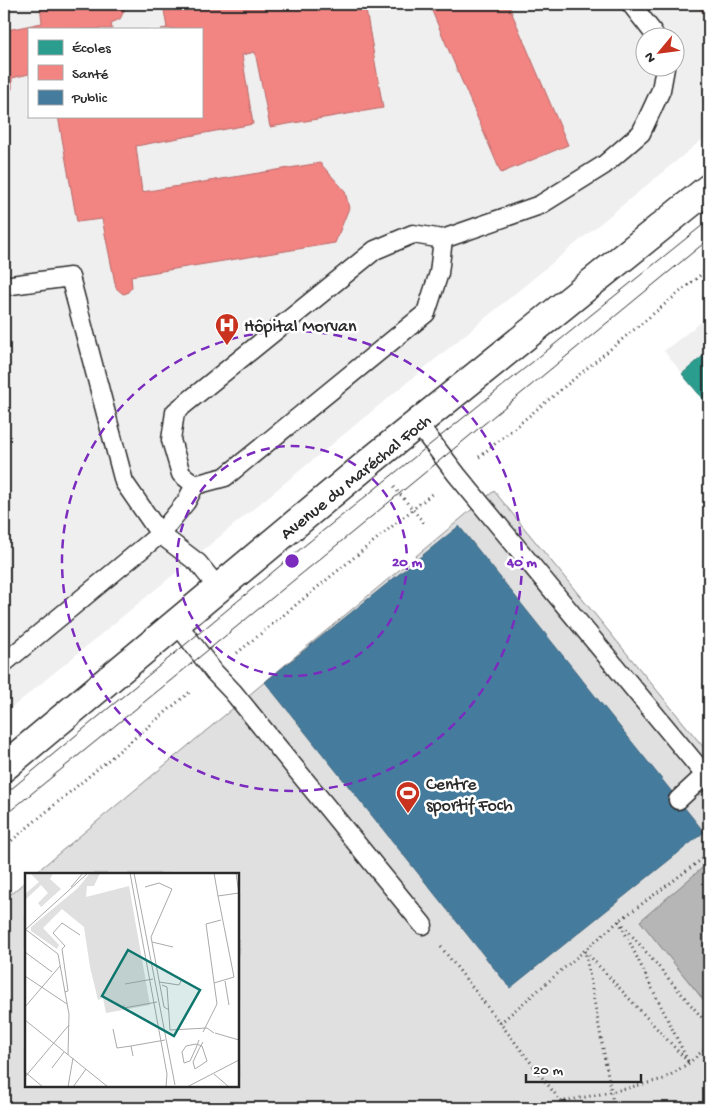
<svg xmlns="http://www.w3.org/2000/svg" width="713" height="1112" font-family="'Gochi Hand',sans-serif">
	<rect width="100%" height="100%" fill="#fff"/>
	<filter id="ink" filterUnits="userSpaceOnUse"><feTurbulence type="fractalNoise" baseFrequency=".02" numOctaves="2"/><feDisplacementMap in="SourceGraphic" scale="10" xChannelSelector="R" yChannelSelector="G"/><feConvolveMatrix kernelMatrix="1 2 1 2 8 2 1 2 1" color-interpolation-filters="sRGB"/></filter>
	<g filter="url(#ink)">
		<path fill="#efefef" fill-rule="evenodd" d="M4 4H709V134L4 714ZM29 29H201V116H29ZM646 38H676V68H646Z
			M709 316V406L664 351Z"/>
		<path fill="#e0e0e0" stroke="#868686" d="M494 491 709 754V1107L4 1108V900L26 881V1086H238V874H34Z"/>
		<path fill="#b6b6b6" stroke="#7e7e7e" d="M709 862V1007L640 921Z"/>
		<path fill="#2a9d8f" stroke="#2a7b71" d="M709 351V406L682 374Z"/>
		<path fill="#f28482" stroke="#b66968" d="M40 4H125V6L124 11 120 19 111 23 112 29H29V74L12 78V89L4 95V22L7 30 42 23Z
			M163 4H365L383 108 270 127 255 52 242 55 253 124 136 146 142 192 320 163 345 191 349 208 335 243 131 276 132 287 127 293 123 294 116 288 102 219 77 222 58 116H201V29H161L167 28Z
			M429 4H508L568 145 501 173Z
			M696 4H709V20Z"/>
		<path fill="#457b9d" stroke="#3d637b" d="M459 526 704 832 510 988 265 682Z"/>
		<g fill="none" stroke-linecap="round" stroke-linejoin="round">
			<g stroke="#2b2b2b" stroke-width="21">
				<path id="lane" d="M631 4 652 31 656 38
					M4 286 70 277 124 482 160 534 198 563 219 589
					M418 424 457 475 705 775 678 800
					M195 485 181 474 171 440 175 412 375 250 413 234 443 239 540 205 604 165 641 133 661 90 665 68
					M176 622 214 672 233 692 423 925
					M4 663 160 534 186 502 195 485 225 477 426 313 439 273 443 239"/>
			</g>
			<g stroke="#2b2b2b" stroke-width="31">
				<path id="secondary" d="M4 767 372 460 709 188"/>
			</g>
			<path stroke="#2b2b2b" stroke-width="3" stroke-dasharray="1 4" stroke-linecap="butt" d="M479 457 709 268
				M394 487 424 523
				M237 653 433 493
				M4 847 191 691
				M623 925 709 1026
				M441 947 566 1108
				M500 1023 619 921 709 854
				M560 1102 611 1092 664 1079 689 1063 709 1045
				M614 1108 585 951 689 1063 619 921"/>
			<use href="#lane" stroke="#fff" stroke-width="18"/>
			<use href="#secondary" stroke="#fff" stroke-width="28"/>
			<path stroke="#2b2b2b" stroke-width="1" d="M4 795 304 546 709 220
				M4 816 315 563 709 239"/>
		</g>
	</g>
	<g fill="none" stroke="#7b2cbf" stroke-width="2.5" stroke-dasharray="9 6">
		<circle cx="292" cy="561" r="115"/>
		<circle cx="292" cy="561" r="230"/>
	</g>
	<defs>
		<g id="hospital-pin" transform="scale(1.25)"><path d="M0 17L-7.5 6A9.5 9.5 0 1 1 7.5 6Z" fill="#c8321e" stroke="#fff"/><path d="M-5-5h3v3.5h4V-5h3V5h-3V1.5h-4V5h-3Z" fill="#fff"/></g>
		<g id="stadium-pin" transform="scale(1.25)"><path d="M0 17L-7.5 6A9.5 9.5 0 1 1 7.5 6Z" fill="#c8321e" stroke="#fff"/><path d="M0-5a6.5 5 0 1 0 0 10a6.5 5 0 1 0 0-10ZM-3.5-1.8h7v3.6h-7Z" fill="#fff"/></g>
	</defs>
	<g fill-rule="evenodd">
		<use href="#hospital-pin" x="227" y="325"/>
		<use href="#stadium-pin" x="408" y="793"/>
	</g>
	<g text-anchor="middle" stroke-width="5" stroke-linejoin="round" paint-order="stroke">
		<g font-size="18" fill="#2b2b2b" stroke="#fff" text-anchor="start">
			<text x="244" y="331">Hôpital Morvan</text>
			<text x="426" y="789">Centre<tspan x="426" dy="21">sportif Foch</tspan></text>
		</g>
		<g font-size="18" fill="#2b2b2b" stroke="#fff">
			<text transform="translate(355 476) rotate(-39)" y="6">Avenue du Maréchal Foch</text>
		</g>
	</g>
	<g transform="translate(25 873)">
		<rect width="214" height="214" fill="#fff"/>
		<path d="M5 0H28L25 6 36 16 16 34 13 30 23 20 16 12 0 27V21L14 9ZM65 0H75L69 13H62L61 24 104 13 125 132 81 140 78 125 73 127 65 94 59 54 37 36 18 55 34 72 32 76 6 58V54L53 15Z" fill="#e0e0e0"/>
		<path fill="none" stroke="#aaa" stroke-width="1" d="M105 0 142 201 141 214M109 0 150 212M189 0 193 23M211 0 214 21M46 14 58 0M120 14 134 10 147 16 126 64 139 134 144 137M193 23 214 20M0 56 33 81 44 141 43 182M0 57 63 0M127 69 148 74M0 79 27 99M0 103 42 131M200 108 204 132M134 109 154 112 157 106M189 110 209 104 193 23M100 111 128 106M137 112 142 114 145 157 182 155 189 160M40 119 43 118 37 76 40 73 28 60 37 50 55 62M99 132V135L132 129M0 134 35 93M0 147 83 214M88 156 92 175 106 173M178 159 192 131 181 51 196 47M190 160 214 167M174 167 171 175 165 188 159 190 157 179 161 173 171 171 177 173 182 188 170 196 168 189 174 176 178 169M108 183 106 173 140 167M27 195 39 179M0 199 18 214M189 201 204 214M0 204 44 152M43 214 48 185M48 214 61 196M162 214 214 187"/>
		<path fill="#0f766e" fill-opacity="0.15" stroke="#0f766e" stroke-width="2.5" d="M103 77 175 117 149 163 77 123Z"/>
		<rect width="214" height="214" fill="none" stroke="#2b2b2b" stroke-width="2.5"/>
	</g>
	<circle cx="292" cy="561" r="8" fill="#7b2cbf" stroke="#fff" stroke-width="2.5"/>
	<g font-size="15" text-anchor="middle" font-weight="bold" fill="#7b2cbf" stroke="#fff" stroke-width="5" stroke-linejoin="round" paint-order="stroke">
		<text x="407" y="566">20 m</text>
		<text x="522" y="566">40 m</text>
	</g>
	<rect width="713" height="1112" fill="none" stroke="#fff" stroke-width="20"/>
	<rect x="10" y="10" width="693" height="1092" fill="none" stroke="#2b2b2b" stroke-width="2" filter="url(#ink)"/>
	<rect x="28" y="28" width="175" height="90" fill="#ffffff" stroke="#aaaaaa"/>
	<rect x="38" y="40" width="25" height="15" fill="#2a9d8f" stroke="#aaaaaa"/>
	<text x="72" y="52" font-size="15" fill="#2b2b2b">Écoles</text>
	<rect x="38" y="65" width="25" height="15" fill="#f28482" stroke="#aaaaaa"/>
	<text x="72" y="78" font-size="15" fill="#2b2b2b">Santé</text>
	<rect x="38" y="90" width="25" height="15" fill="#457b9d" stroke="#aaaaaa"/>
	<text x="72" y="102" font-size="15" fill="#2b2b2b">Public</text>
	<g transform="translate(660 52) rotate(241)"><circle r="24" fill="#ffffff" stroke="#aaaaaa"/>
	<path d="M0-4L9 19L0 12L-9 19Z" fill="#c8321e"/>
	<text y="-8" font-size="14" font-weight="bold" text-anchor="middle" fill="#2b2b2b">N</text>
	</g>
	<path d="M526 1074v8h115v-8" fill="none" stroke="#2b2b2b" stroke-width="2.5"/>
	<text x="533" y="1074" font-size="15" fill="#2b2b2b" stroke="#ffffff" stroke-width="4" paint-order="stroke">20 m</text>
</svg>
